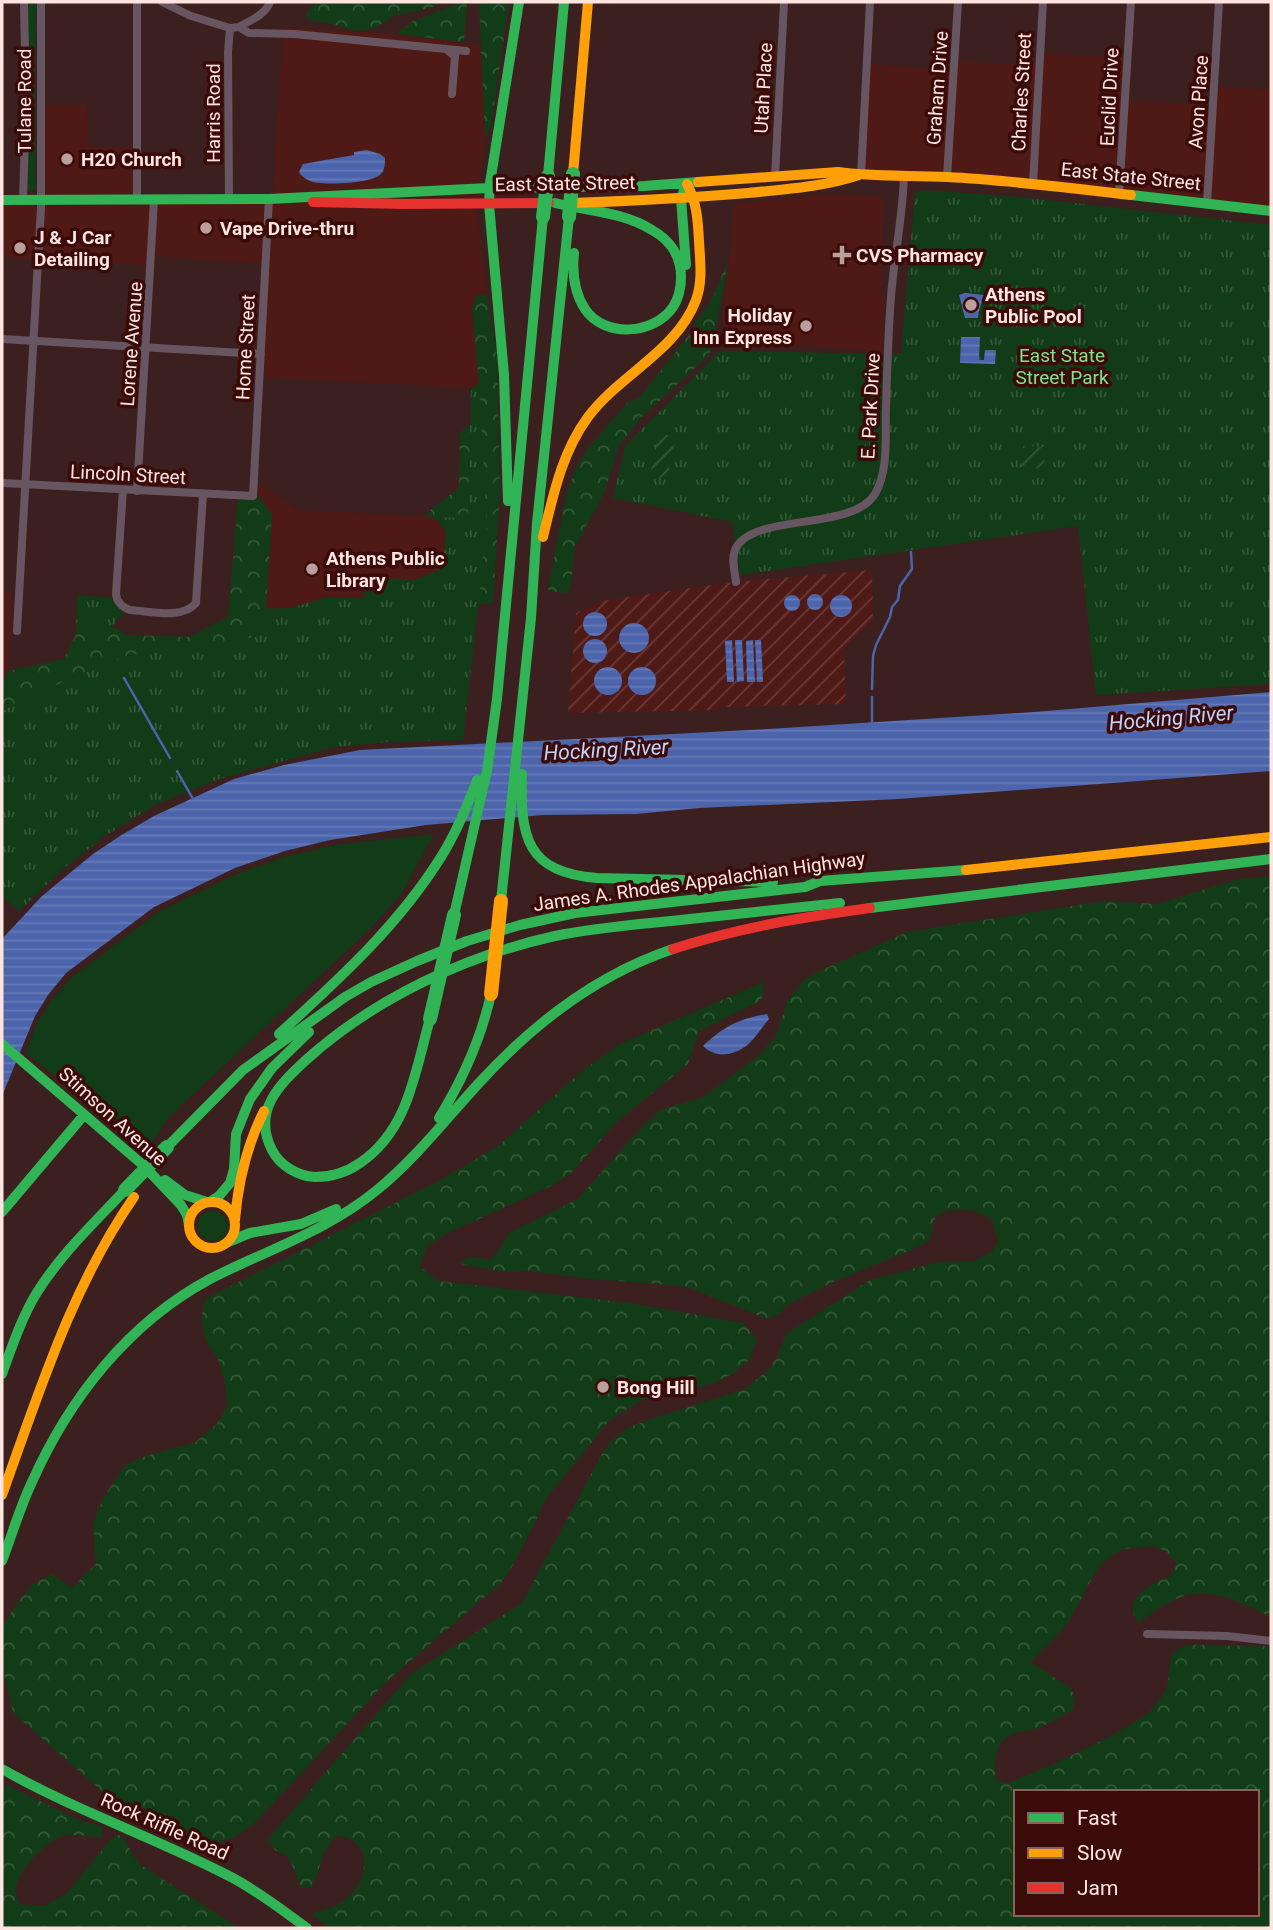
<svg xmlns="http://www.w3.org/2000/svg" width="1273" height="1930" font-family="Roboto,sans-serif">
	<defs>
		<pattern id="industrial-furrows" width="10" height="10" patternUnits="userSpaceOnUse" patternTransform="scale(1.75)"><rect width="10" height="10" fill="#4f1a16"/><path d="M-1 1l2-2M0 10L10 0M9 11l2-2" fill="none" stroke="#693b38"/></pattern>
		<pattern id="forest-crowns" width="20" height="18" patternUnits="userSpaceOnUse" patternTransform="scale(1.75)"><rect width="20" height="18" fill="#113c17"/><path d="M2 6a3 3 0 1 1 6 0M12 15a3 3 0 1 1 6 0" fill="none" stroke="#355838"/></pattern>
		<pattern id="park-tufts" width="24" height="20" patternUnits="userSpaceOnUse" patternTransform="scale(1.75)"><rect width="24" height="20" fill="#113c17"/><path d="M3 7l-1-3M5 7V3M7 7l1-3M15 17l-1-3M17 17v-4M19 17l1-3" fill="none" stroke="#355838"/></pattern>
		<pattern id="garden-furrows" width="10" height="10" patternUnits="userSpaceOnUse" patternTransform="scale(1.75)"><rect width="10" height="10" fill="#113c17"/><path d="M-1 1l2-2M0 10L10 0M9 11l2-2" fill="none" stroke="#355838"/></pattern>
		<pattern id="water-rules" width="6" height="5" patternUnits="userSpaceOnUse" patternTransform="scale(1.75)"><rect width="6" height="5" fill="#4c64ab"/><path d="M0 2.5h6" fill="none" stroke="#677ab6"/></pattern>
	</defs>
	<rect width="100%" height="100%" fill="#3b201f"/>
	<path fill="#4f1a16" d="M283 27 397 34 481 46 485 138 477 213 487 293 476 296 472 308 479 384 471 388 256 377 263 264 156 256 155 266 2 257V200L43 199 42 105H87L88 147H133L135 197 273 194Z
		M1039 53 1127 58 1125 101 1217 105 1218 86 1271 90V211L1119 194 861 175 866 64 953 70 955 60 1038 66Z
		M822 194 883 196 881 295 885 296 882 351 722 340 734 204Z
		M262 484 297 510 435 517 446 531 443 568 415 580 366 578 363 598 328 597 290 608 266 609 272 514 256 493Z
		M2 592H13L8 671 2 684Z"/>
	<path fill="url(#industrial-furrows)" d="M872 570 873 620 844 650 846 704 720 707 715 710 568 713 576 613 601 601 733 582Z"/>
	<path fill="#113c17" d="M26 2H37L35 63 36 190H27Z
		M434 834 402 893 369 930 169 1117 147 1149 26 1053 36 1025 51 1001 71 978 160 911 239 873 285 857 340 844Z
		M198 1226a15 15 0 1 1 30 0a15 15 0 1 1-30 0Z"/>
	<path fill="url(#forest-crowns)" fill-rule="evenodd" d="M317 2H444L433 7 394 16 373 29 365 30 353 31 337 25 311 20 306 17 307 11Z
		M462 2H467L464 42 397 34 411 22Z
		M479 2H509L491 126 485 138Z
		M728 262 713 344 709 355 642 417 619 446 604 493 575 547 571 583 567 594 548 590 566 496 575 470 588 448 628 402 639 398 690 334 696 322 710 303Z
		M487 293 497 355 500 493 493 602 473 606V526L480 395 472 308 476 296Z
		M470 425 468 519 425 517C435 503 446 499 459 488L460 432Z
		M256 493 272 514 266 609H254L252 638 126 656 80 674 2 711V684L8 671 64 659 76 635 112 626 128 635 188 637 228 617 238 498Z
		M1271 876V1617C1247 1606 1220 1590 1192 1594 1173 1597 1154 1612 1138 1623 1137 1620 1134 1616 1133 1612 1130 1590 1159 1583 1173 1574L1176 1563C1166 1550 1157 1544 1140 1547 1134 1548 1128 1548 1123 1550 1092 1561 1085 1598 1068 1622 1057 1637 1043 1649 1030 1662L1071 1688 1075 1698 1073 1709C1062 1717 1050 1723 1038 1728 1029 1731 1019 1731 1010 1735 993 1744 994 1764 997 1780L1007 1784C1042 1769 1077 1754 1110 1736 1125 1728 1139 1721 1151 1710 1159 1702 1166 1693 1168 1682 1172 1662 1165 1651 1189 1645L1261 1646 1271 1647V1928H329L312 1914C323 1910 338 1907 347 1898 369 1880 374 1839 337 1836 319 1851 322 1868 312 1887L301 1888 292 1865 286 1855 276 1851 267 1840 412 1673 522 1603 602 1454 610 1442 628 1428 651 1419 745 1389 769 1369 776 1359 786 1334 870 1280 939 1262 973 1261 993 1251 998 1241 991 1219C973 1209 952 1205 935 1217L930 1240 914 1249 833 1282 787 1305 780 1313 768 1319 685 1286 590 1279 529 1271 506 1272 459 1264C470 1255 476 1256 489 1260 503 1250 500 1243 511 1232L578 1199 635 1134 660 1110 703 1097 757 1057 776 1036 788 999 804 980 815 973 907 932 1104 901 1158 904 1238 879ZM1016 1792H1257V1914H1016Z
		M764 982 762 1000 699 1031 688 1064 618 1121 570 1174 551 1186 446 1234 427 1246 420 1267 439 1281 630 1303 743 1323 757 1339 749 1360 732 1374 711 1384 640 1401 609 1421 543 1503 534 1525 513 1565 500 1584 385 1683 269 1808 252 1825 233 1838 212 1844 190 1840 114 1802 13 1713 2 1665V1628L17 1603 32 1585 52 1574 72 1588 96 1564 93 1523 102 1501 114 1481 128 1464 149 1455 196 1442 216 1425 228 1405 225 1383 218 1359 206 1341 201 1319 205 1299 435 1183 498 1146 581 1072 620 1044Z
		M7 1785 81 1821 102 1826V1837C89 1838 75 1833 63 1836 45 1841 12 1876 16 1895 17 1899 20 1902 22 1905H45L66 1894 111 1839 121 1834 138 1863 239 1928H2V1791Z"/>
	<path fill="url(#park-tufts)" d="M925 190 1019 197 1271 225V684L1096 695 1078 526 740 575 732 522 613 498 625 446 720 351 901 354 915 193Z
		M479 384 487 524 463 740 388 742 334 747 219 779 155 805 105 836 62 870 19 911 2 896V711L80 674 126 656 251 638 254 609 290 608 328 597 363 598 365 577 415 580 443 568 446 532 435 517 468 518 471 388Z
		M77 595 112 598 115 605 124 613 112 626 76 635Z"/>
	<path fill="url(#garden-furrows)" d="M659 433 676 437 667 479 650 475Z
		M1023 446 1045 447 1044 469 1021 467Z"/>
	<path fill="url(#water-rules)" d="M367 150 380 154 385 158C385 163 385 170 381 174 370 184 326 185 313 182 307 180 302 177 299 172L303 164 354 155V152Z
		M965 293 984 295 979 311 978 318H965L959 295Z
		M961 337H980L979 360H984L985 350H996L995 364 960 363Z
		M807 602a8 8 0 1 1 16 0a8 8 0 1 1-16 0Z
		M784 603a8 8 0 1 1 16 0a8 8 0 1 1-16 0Z
		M830 606a11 11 0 1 1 22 0a11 11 0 1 1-22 0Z
		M583 624a12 12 0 1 1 24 0a12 12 0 1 1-24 0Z
		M619 638a15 15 0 1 1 30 0a15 15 0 1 1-30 0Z
		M583 651a12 12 0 1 1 24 0a12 12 0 1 1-24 0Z
		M732 640 734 682H727L725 641Z
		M735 640H742L744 681 737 682Z
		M753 640 755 682H747L746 641Z
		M755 640H761L763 682H757Z
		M594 681a14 14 0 1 1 28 0a14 14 0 1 1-28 0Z
		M628 681a14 14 0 1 1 28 0a14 14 0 1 1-28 0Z
		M1271 692V771L898 799 699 808 636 814 543 815 426 825 330 840 285 851 235 868 154 907 66 973 48 995 35 1016 2 1096V939L42 896 93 854 120 836 154 816 234 779 284 765 360 750 768 729 1034 712Z
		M767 1014 769 1019C762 1027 755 1039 746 1046 733 1056 715 1058 703 1046 724 1026 739 1019 767 1014Z"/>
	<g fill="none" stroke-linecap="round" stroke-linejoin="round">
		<path stroke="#4c64ab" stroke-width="2.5" d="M124 678 170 758
			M872 689 873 656 876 645 890 617 892 607 898 600 900 586 912 569 911 552
			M872 697V722
			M177 771 193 799"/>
		<path stroke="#675661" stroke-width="8" d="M137 2V200
			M162 2 191 16 230 28 239 27 249 33 295 34 466 51
			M239 27C251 20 265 15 270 2
			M446 49 455 56 452 94
			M861 175 870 2
			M775 177 784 2
			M947 177 958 2
			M1033 184 1043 2
			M1119 194 1131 2
			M229 199 228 52 230 28
			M23 200 26 105 24 2
			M1207 204 1219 2
			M2 339 261 354
			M2 483 253 496 269 199
			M123 490 116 594C117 603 122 607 130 610 150 611 182 620 196 603L203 494
			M137 491 154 200
			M736 582C735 572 731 559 735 550 751 512 852 532 875 494 889 470 885 436 886 409 887 372 888 334 891 297 894 256 903 216 904 175
			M17 631 41 208V2
			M1147 1634 1227 1636 1271 1641"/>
		<path stroke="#30b455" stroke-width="10" d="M548 176 564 2
			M1131 195 1271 211
			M2 200 269 199 489 188 644 186 698 182
			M555 203C588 211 623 212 652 230 670 240 681 256 681 277 681 288 679 298 673 307 654 335 604 338 585 309 574 292 572 273 574 253
			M686 265 681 198 687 184
			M508 501 504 375 489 204 490 183 519 2
			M522 774C520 836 526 873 597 878L773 882
			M501 901 531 618 537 523 569 217
			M870 908 1271 859
			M454 915 487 771 497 699 543 217
			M430 1019C415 1071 409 1130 360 1163 347 1172 331 1177 315 1177 298 1176 280 1166 272 1150 252 1111 279 1085 306 1060 375 998 465 956 555 936 594 928 632 925 671 921 727 915 784 909 840 903
			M279 1034C338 980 398 926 441 857 456 833 467 807 477 780
			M2 1044 143 1165 181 1205 187 1215 189 1225
			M439 1118C463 1079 481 1039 491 994
			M167 1147 243 1070 345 997 371 982 417 961 467 941 520 925 575 913 805 887 820 881 966 870
			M165 1180 185 1195 207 1202
			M210 1202 219 1196 230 1183 234 1169 236 1134 250 1099 272 1068 309 1032
			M2 1212 84 1115
			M228 1242 250 1233 301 1224 336 1209
			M2 1374C12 1347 21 1319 36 1294 60 1255 94 1223 125 1190
			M2 1561C12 1535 20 1507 32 1482 69 1399 128 1323 210 1279 267 1250 327 1231 377 1190 416 1158 446 1119 479 1083 532 1025 598 974 673 949
			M2 1769C76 1811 156 1838 231 1877 258 1891 282 1910 307 1928"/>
		<path stroke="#ff9f0a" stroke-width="10" d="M573 174 588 2
			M698 182 838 172C874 177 910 175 947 177 1008 180 1070 188 1131 195
			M572 203C631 201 690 198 748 193 786 189 823 187 859 175
			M543 537C553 496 562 452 588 417 619 375 677 351 696 300 703 281 700 260 699 241 698 221 697 203 687 184
			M966 870 1271 837
			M189 1225a23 23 0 1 1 46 0a23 23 0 1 1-46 0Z
			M235 1220C238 1183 247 1145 264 1111
			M2 1495C39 1393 71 1288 134 1197"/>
		<path stroke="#e5322d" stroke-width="10" d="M313 202 404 204 549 203
			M673 949C737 928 803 917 870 908"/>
		<path stroke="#30b455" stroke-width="14" d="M543 217 548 176
			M569 217 573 174
			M430 1019 454 915
			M125 1190 167 1147"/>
		<path stroke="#ff9f0a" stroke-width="14" d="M491 994 501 901"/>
	</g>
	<g fill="#ba9f9c" stroke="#3b0b09" stroke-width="2.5">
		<circle cx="67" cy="159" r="7"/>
		<circle cx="206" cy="228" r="7"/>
		<circle cx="20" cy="248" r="7"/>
		<path d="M838.5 244.5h7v7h7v7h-7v7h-7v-7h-7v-7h7z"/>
		<circle cx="971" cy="305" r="7"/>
		<circle cx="806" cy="326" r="7"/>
		<circle cx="312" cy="569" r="7"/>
		<circle cx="603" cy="1387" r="7"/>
	</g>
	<g text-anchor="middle" stroke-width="7" stroke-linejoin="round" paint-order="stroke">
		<g font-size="19" fill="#ffe4e0" stroke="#3b0b09">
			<text transform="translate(763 88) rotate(-87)" y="7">Utah Place</text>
			<text transform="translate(937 88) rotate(-86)" y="7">Graham Drive</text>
			<text transform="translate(1021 92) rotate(-87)" y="7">Charles Street</text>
			<text transform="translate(1109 97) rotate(-87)" y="7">Euclid Drive</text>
			<text transform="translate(24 101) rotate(-90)" y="7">Tulane Road</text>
			<text transform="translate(1198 102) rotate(-86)" y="7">Avon Place</text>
			<text transform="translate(213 113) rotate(-90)" y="7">Harris Road</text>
			<text transform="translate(1131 176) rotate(6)" y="7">East State Street</text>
			<text transform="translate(565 183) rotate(-1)" y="7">East State Street</text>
			<text transform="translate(131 344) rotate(-86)" y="7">Lorene Avenue</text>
			<text transform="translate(245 347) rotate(-87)" y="7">Home Street</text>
			<text transform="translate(870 406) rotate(-87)" y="7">E. Park Drive</text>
			<text transform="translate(128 474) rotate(3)" y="7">Lincoln Street</text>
			<text transform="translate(699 881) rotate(-8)" y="7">James A. Rhodes Appalachian Highway</text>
			<text transform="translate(113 1116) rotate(42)" y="7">Stimson Avenue</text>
			<text transform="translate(165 1826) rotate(24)" y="7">Rock Riffle Road</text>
		</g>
		<g font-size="19" font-weight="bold" fill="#ffe4e0" stroke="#3b0b09" text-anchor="start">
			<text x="81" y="166">H20 Church</text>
			<text x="220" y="235">Vape Drive-thru</text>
			<text x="34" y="244">J &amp; J Car<tspan x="34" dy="22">Detailing</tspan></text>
			<text x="856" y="262">CVS Pharmacy</text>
			<text x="985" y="301">Athens<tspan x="985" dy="22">Public Pool</tspan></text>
			<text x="792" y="322" text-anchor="end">Holiday<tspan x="792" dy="22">Inn Express</tspan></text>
			<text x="326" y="565">Athens Public<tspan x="326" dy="22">Library</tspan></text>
			<text x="617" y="1394">Bong Hill</text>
		</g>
		<g font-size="19" fill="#7ee48a" stroke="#3b0b09">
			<text x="1062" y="362">East State<tspan x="1062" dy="22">Street Park</tspan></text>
		</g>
		<g font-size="21" font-style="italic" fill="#bfd2fc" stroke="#3b0b09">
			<text transform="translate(1171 718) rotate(-5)" y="7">Hocking River</text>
			<text transform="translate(606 750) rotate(-3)" y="7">Hocking River</text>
		</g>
	</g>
	<rect width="1273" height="1930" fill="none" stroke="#ffe4e0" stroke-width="7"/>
	<rect x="1014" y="1790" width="245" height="126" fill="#3b0b09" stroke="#89625f" stroke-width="2"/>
	<rect x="1028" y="1813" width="35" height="10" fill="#30b455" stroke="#89625f" stroke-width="2"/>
	<text x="1077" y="1825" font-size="21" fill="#ffe4e0">Fast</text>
	<rect x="1028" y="1848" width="35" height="10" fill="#ff9f0a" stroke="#89625f" stroke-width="2"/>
	<text x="1077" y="1860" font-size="21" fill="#ffe4e0">Slow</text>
	<rect x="1028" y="1883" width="35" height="10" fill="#e5322d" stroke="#89625f" stroke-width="2"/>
	<text x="1077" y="1895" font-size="21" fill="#ffe4e0">Jam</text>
</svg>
